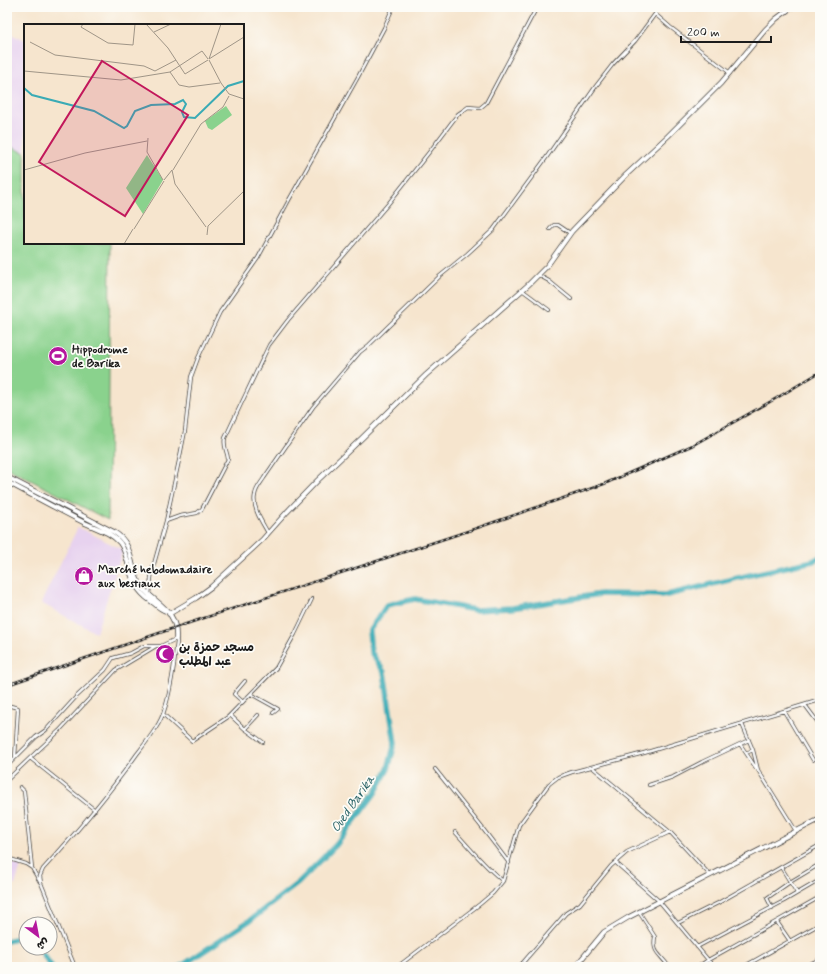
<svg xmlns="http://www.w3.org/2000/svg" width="827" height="974" font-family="Mynerve,'Playpen Sans Arabic',sans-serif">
	<rect width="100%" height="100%" fill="#fdfcf7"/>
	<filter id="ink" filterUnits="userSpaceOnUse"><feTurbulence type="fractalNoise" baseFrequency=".025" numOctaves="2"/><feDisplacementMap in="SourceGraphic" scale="8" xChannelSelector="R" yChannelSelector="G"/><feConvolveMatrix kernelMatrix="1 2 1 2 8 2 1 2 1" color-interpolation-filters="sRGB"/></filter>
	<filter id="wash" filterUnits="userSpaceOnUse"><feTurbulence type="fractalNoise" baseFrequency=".012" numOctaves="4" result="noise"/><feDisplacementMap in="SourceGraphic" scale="16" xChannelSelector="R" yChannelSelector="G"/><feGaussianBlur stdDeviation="0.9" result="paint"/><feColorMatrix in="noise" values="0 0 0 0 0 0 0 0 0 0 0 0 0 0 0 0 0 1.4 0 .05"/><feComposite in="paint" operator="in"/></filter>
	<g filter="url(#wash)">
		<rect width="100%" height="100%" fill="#f6e5ce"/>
		<path fill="#e7d2ef" d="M7 28 15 35 25 40V153L7 145Z
			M78 527 123 550 96 633 41 603Z
			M7 862 21 866 15 885H7Z"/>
		<path fill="#8ad28d" stroke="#537754" d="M7 145 25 153V243H110L108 520 7 468Z"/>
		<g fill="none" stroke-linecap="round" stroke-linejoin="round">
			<path stroke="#3aabb5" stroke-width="5.5" d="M7 941 19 938 26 942
				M37 948 40 950 52 967
				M180 967 249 921 298 883 336 845 375 793 388 769 395 743 384 672 371 652 369 631 387 605 415 599 475 610 512 608 601 594 667 595 754 574 813 561 820 557"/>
		</g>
	</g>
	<g filter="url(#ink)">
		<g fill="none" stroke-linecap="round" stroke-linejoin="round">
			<g stroke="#3d3a37" stroke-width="4">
				<path id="street" d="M655 14 659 7
					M550 229 554 225H558L570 233
					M538 275 549 281 571 299
					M522 290 549 310
					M166 521 180 516 197 513 202 509 228 459C227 450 223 447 225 438L269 345 288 320 388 204 430 151 458 114 464 110 468 107 480 108 486 103 537 7
					M268 533C262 522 252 508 255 495 256 488 261 483 264 478L313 407 360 352 369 345 440 276 467 254 493 230 546 158 596 86 613 64 635 41 655 14 670 27 730 73
					M149 594 152 571 166 521 180 456 185 431 191 377 198 358 220 312 258 258 289 200 358 77 384 28 393 7
					M251 694 278 709 273 713
					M243 702 234 694 245 681
					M7 705 18 708 15 758
					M805 705 820 725
					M784 711 813 760
					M163 714 192 741 228 717 276 668 295 634 312 599
					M230 715 245 729 263 742
					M742 724 753 750 758 770 796 831
					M245 729 258 715
					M749 740 740 744 756 768
					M746 753 753 750
					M30 758 59 731 116 670 156 646
					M7 766 36 737 46 730 76 697 105 670 113 658 131 653 144 646H161L176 639 177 642C174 664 172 687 165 708 161 724 147 741 137 754 108 795 77 832 43 869L40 876 41 883 75 967
					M592 767 670 832 710 875
					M435 769 480 825 509 863
					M7 780 30 758 95 810
					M649 785 673 777 702 762 740 744
					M20 787 24 791 32 868
					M455 832C471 849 485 867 503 881
					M7 858 26 864 32 868 40 882
					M615 862 659 901 714 967
					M781 867 797 893
					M772 908 767 898 790 882 820 864
					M639 912 655 937C652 954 661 954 669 967
					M777 922 790 941
					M678 923 718 903 820 845
					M697 947 784 901 820 880
					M812 964 814 967
					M397 967 480 904 493 893 503 881 519 825 549 784 558 777 572 772 644 753 820 700
					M519 967 566 913 580 904 611 866 627 852 670 832
					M698 967 708 960 820 897
					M743 967 820 924"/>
			</g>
			<g stroke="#3d3a37" stroke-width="5.5">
				<path id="secondary" d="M7 477 114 532C134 544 129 563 138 581 150 604 178 605 176 639
					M7 482C32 495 57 509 83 522 95 528 111 532 120 543 126 551 127 561 130 571 135 587 141 595 155 604 159 608 163 610 168 612
					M169 614 196 598 211 587 262 540 287 512 318 480 363 437 426 375 528 285 547 266 572 231 626 175 668 136 721 83 765 30 776 19 792 7
					M575 967 604 932 629 917 820 819
					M805 967 820 960"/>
			</g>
			<use href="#street" stroke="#fff" stroke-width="2.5"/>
			<use href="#secondary" stroke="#fff" stroke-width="4"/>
			<g stroke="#1c1c1c" stroke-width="2.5">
				<path id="rail" d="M7 685 177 627 474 529 604 484 693 445 775 399 820 372"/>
			</g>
			<use href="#rail" stroke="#fdfcf7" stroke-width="1" stroke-dasharray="3" stroke-linecap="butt"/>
		</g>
	</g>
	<defs>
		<g id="stadium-disc" transform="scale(1)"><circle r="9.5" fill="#b5179e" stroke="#fdfcf7"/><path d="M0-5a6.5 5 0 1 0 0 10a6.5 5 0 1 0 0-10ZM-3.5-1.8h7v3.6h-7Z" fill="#fff"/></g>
		<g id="shop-disc" transform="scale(1)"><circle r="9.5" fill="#b5179e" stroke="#fdfcf7"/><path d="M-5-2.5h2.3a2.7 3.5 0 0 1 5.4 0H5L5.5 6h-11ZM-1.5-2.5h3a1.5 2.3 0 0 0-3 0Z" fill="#fff"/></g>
		<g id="mosque-disc" transform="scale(1)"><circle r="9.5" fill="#b5179e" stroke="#fdfcf7"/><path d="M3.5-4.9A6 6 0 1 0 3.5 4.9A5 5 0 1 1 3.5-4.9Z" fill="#fff"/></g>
	</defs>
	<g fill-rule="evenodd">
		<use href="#stadium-disc" x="58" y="356"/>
		<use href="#shop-disc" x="84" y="576"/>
		<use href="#mosque-disc" x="165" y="654"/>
	</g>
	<g text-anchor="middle" stroke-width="3.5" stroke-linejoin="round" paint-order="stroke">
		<g font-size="12" font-weight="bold" fill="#1c1c1c" stroke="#fdfcf7" text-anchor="start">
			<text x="72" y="353">Hippodrome<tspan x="72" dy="14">de Barika</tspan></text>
			<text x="98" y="573">Marché hebdomadaire<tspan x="98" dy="14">aux bestiaux</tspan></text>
			<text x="179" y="651">مسجد حمزة بن<tspan x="179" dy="14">عبد المطلب</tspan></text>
		</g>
		<g font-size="13" font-style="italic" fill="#2b6468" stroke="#fdfcf7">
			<text transform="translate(352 803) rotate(-55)" y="5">Oued Barika</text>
		</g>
	</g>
	<g transform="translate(24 24)">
		<rect width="220" height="220" fill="#f6e5ce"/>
		<path d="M202 82 208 91 188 106 184 104 181 97ZM123 131 139 156 119 190 102 164Z" fill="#8ad28d"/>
		<path fill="none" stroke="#3aabb5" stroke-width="2" d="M0 64 8 71 70 87 100 104 103 102 111 87 127 81 151 80 159 76 162 80 158 88 160 93 171 94 204 62 220 57"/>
		<path fill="none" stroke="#9f9587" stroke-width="1" d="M59 0 57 3 84 19 109 21 111 0M122 0 144 24 161 50 184 36M130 8 147 0M6 18 31 31 120 42 131 47 152 36M185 35 197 0M185 35 220 13M185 36 197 59M0 47 97 56 146 48 178 27 184 35M146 48 155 61 165 63 196 59M197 59 205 70M205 70 220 75M124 114 123 128 139 156M0 146 61 129 123 117M148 146 151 160 182 203M149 146 177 100 199 83 205 72M140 156 148 146M110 205 140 157M183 211 184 202 220 167M100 220 109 205"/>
		<path fill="#c2185b" fill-opacity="0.15" stroke="#c2185b" stroke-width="2" d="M78 37 164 91 101 192 15 138Z"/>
		<rect width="220" height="220" fill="none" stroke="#1c1c1c" stroke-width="2"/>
	</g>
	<rect width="827" height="974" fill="none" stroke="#fdfcf7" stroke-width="24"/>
	<g transform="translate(38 936) rotate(148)"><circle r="19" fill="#fdfcf7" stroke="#a3a29f"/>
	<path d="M0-3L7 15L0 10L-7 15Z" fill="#b5179e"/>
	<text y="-6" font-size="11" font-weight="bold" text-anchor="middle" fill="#1c1c1c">ش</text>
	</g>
	<path d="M681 36v6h90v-6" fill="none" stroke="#1c1c1c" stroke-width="2"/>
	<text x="687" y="36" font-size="12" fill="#1c1c1c" stroke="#fdfcf7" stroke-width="3" paint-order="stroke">200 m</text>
</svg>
